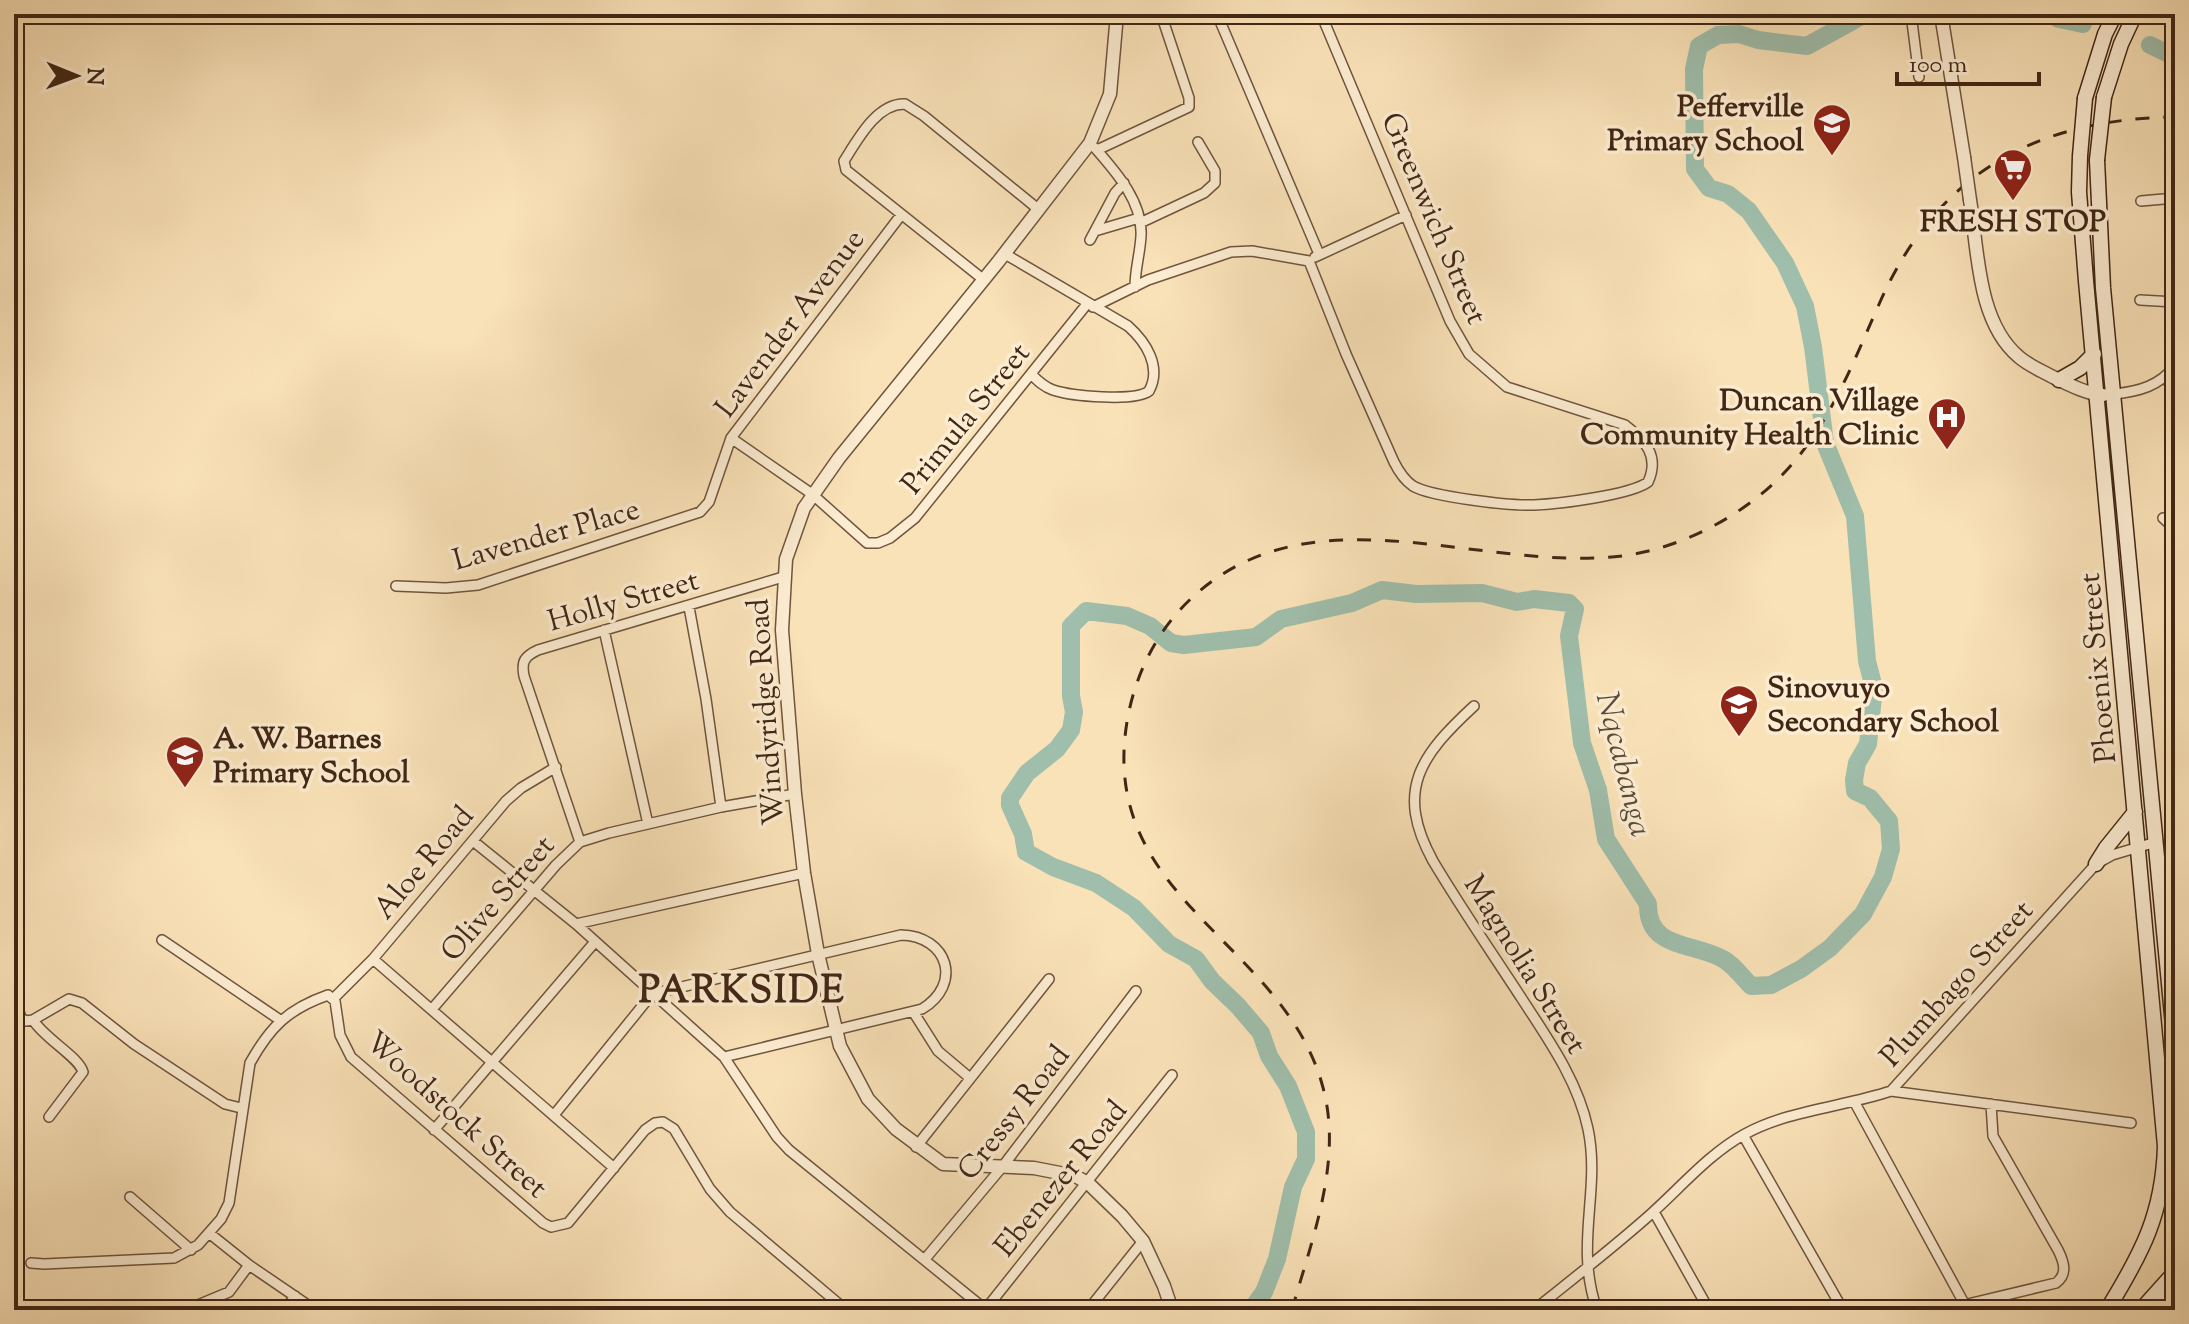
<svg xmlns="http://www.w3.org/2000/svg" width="2189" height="1324" font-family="'Sorts Mill Goudy',serif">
	<rect width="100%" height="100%" fill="#fae2b8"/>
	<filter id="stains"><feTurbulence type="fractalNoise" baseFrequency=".0025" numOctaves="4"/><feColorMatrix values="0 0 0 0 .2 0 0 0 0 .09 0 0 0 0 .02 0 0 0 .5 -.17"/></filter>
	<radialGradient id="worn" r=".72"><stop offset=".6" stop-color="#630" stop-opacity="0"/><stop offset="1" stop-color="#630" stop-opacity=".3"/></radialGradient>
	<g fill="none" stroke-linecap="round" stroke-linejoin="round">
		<path stroke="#9fbeab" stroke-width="18" d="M2051 14 2059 19 2083 24
			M2150 45 2175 57
			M1251 1310 1264 1292 1277 1259 1293 1187 1306 1159V1132L1288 1086 1269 1056 1261 1033 1238 1006 1212 981 1196 959 1169 944 1134 908 1096 883 1053 867 1026 852 1023 834 1010 805V798L1027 773 1057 749 1071 730 1074 712 1071 696V626L1086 611 1127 616 1150 626 1171 643 1184 645 1256 637 1281 619 1352 603 1382 590 1416 594 1482 593 1517 602 1534 599 1569 603 1575 609 1569 636 1582 743 1598 790 1606 839 1648 904C1647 950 1694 942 1723 959 1734 965 1742 977 1751 986L1771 985 1801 969 1830 948 1863 914 1883 877 1891 849 1889 821 1870 798 1855 791 1854 780 1857 763 1868 744 1874 688 1867 661 1855 516 1825 443 1813 347 1805 306 1785 263 1749 211 1728 194 1709 188 1695 169 1694 69 1699 46 1718 35 1739 34 1758 40 1807 46 1865 14"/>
		<g stroke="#6f553e" stroke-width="12">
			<path id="minor" d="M1217 14 1319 254
				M1911 14 1919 77
				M1095 148C1116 172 1143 202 1141 236 1140 254 1135 269 1135 287
				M1097 150 1189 107V98L1161 14
				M2141 201 2175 198
				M1140 223 1204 193 1215 183V171L1198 142
				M1095 231 1139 218
				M1090 240 1115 193 1124 183
				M1005 254 1128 326C1146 342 1162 367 1149 391 1135 402 1071 396 1053 390 1044 387 1038 381 1032 375
				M1315 257 1406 215
				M1309 261 1346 354 1394 462C1399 472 1404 480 1413 486 1432 497 1511 506 1534 505 1558 504 1631 495 1648 482 1660 456 1645 440 1625 425L1507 387 1469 354 1450 321 1321 14
				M984 280 846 170 844 161C858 139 877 103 905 104L924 116 1038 209
				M2140 300 2175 302
				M1093 307 1148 280 1231 252 1252 251 1309 261
				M2166 378 2175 393
				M2115 394C2140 391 2159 386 2175 366
				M731 438 812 494 867 543H878L890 538 915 518 1087 304
				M2163 518 2175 529
				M396 586 446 588 478 585 700 512 709 502 731 438 901 215
				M689 607 706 699 721 807
				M604 630 648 824
				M1474 706C1421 755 1394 790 1433 861 1461 908 1492 953 1522 999 1548 1039 1578 1081 1588 1129 1601 1191 1574 1244 1597 1310
				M473 841 576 924 724 1057 777 1137 789 1150 986 1310
				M580 842 524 676C521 661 525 656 538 650L783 577
				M576 924 804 873
				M162 940 280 1020
				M373 959 614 1168
				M14 995 21 1018 26 1021 33 1020 69 999 82 1003 134 1044 225 1104 241 1108
				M334 998 373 959 506 801 521 788 556 767
				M433 1008 556 865 580 842 609 833 721 807 795 794
				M914 1013 938 1051 970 1078
				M33 1020C45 1039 79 1057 83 1072L49 1117
				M1891 1091 2131 1123
				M1855 1103 1965 1305
				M554 1115 652 994 901 935C948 936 963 984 922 1009L724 1057
				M434 1130 594 943
				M1743 1135 1843 1310
				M916 1147 1049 979
				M130 1197 191 1250
				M1654 1212 1709 1310
				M209 1233 249 1265 315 1310
				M925 1259 1003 1166 1136 991
				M31 1263 44 1264 174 1258 198 1245 221 1219 229 1203 250 1063C270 1027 288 1009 328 995L335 1001 340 1035 351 1057 543 1223 551 1227 568 1223 645 1130 655 1123 663 1122 674 1129 710 1189 730 1212 846 1310
				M186 1310 229 1292 249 1265
				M285 1310 295 1296
				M985 1310 1172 1075
				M1088 1310 1143 1241
				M1534 1310C1574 1278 1614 1247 1652 1213 1682 1186 1710 1153 1745 1134 1789 1110 1843 1107 1891 1091L2096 864 2112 855 2156 842
				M1943 1310 2056 1283C2068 1274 2064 1262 2058 1250L1993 1136 1991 1104"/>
		</g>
		<g stroke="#6f553e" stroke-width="15">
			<path id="tertiary" d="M1117 14 1110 94 1090 143 998 262 839 458 804 508 786 559 782 630 795 794 804 873 818 954 840 1046 868 1099 896 1129 943 1164 1034 1168 1075 1176 1088 1183 1122 1216 1143 1241 1164 1286 1172 1310
				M1941 14 1964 157
				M1970 200C1978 250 1977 322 2019 357 2028 365 2040 370 2051 376 2066 383 2086 394 2103 395"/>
		</g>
		<g stroke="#412615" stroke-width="17">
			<path id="secondary" d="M2104 97 2121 44 2135 14
				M2085 98 2105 34 2115 14
				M2080 156 2079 192 2086 281 2165 1146C2163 1214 2142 1253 2107 1310
				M2097 160 2103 288 2175 1047
				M2059 380 2080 368 2094 354
				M2096 864 2106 848 2135 812
				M2141 1310 2175 1272
				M2157 1310 2175 1288"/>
		</g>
		<use href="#minor" stroke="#fcecd1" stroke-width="9"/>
		<use href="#tertiary" stroke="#fcecd1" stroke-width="12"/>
		<use href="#secondary" stroke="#fcecd1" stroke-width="14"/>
		<path stroke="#412615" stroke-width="3" stroke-dasharray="14 14" stroke-linecap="butt" d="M1292 1310C1312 1238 1344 1159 1322 1084 1281 939 1094 898 1128 716 1137 670 1159 627 1195 595 1313 490 1473 569 1612 557 1671 552 1731 523 1774 483 1827 433 1851 367 1880 302 1938 172 2037 119 2175 117"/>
		<g stroke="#6f553e" stroke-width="15" stroke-linecap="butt">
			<path id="tertiary-bridge" d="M1964 157 1970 200"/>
		</g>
		<g stroke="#412615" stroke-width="17" stroke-linecap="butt">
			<path id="secondary-bridge" d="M2080 156 2085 98
				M2097 160 2104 97"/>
		</g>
		<use href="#tertiary-bridge" stroke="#fcecd1" stroke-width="12"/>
		<use href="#secondary-bridge" stroke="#fcecd1" stroke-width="14"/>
	</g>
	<defs>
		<g id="school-pin" transform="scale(2)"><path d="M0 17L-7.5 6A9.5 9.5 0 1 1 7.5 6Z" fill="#8f2418" stroke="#fcecd1"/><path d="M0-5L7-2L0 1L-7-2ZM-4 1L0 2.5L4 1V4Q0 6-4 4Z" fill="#fff"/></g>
		<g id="supermarket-pin" transform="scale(2)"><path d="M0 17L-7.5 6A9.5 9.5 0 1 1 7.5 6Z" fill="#8f2418" stroke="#fcecd1"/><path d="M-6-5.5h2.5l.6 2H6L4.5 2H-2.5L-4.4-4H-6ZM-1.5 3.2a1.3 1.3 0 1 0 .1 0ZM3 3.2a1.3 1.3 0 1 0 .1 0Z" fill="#fff"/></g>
		<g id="hospital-pin" transform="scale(2)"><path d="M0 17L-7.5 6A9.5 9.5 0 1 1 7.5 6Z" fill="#8f2418" stroke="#fcecd1"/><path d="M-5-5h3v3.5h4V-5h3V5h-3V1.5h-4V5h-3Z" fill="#fff"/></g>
	</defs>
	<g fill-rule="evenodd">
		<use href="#school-pin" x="1832" y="123"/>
		<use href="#supermarket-pin" x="2013" y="168"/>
		<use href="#hospital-pin" x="1947" y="417"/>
		<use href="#school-pin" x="1739" y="704"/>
		<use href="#school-pin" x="185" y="755"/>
	</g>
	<g text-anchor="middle" stroke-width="7" stroke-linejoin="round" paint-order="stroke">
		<g font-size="30" font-weight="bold" fill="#412615" stroke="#fcecd1" text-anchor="end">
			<text x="1804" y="116">Pefferville<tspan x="1804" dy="34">Primary School</tspan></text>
			<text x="2013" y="231" text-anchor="middle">FRESH STOP</text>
			<text x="1919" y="410">Duncan Village<tspan x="1919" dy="34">Community Health Clinic</tspan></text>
			<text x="1767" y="697" text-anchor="start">Sinovuyo<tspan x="1767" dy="34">Secondary School</tspan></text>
			<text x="213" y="748" text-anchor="start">A. W. Barnes<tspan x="213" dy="34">Primary School</tspan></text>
		</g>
		<g font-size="30" fill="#412615" stroke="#fcecd1">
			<text transform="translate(1435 218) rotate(67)" y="10">Greenwich Street</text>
			<text transform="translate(789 323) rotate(-53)" y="10">Lavender Avenue</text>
			<text transform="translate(965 418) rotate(-51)" y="10">Primula Street</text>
			<text transform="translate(546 534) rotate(-16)" y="10">Lavender Place</text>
			<text transform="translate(623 600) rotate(-16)" y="10">Holly Street</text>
			<text transform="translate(2097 668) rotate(-95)" y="10">Phoenix Street</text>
			<text transform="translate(765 712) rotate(-94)" y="10">Windyridge Road</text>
			<text transform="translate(423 862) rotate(-50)" y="10">Aloe Road</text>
			<text transform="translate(497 898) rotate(-49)" y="10">Olive Street</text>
			<text transform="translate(1526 964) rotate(58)" y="10">Magnolia Street</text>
			<text transform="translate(1956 983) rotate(-48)" y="10">Plumbago Street</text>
			<text transform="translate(1013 1112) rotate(-52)" y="10">Cressy Road</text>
			<text transform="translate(457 1114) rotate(42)" y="10">Woodstock Street</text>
			<text transform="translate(1060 1178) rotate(-51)" y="10">Ebenezer Road</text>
		</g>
		<g font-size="32" font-style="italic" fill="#584c3a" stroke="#fcecd1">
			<text transform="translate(1625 764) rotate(76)" y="11">Nqcabanga</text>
		</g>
		<g font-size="38" font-weight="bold" letter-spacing="2" fill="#412615" stroke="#fcecd1">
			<text x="742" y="1002">PARKSIDE</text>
		</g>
	</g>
	<rect width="2189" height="1324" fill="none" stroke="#fae2b8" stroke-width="48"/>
	<rect x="16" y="16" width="2157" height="1292" fill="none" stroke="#412615" stroke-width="4"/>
	<rect x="24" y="24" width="2141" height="1276" fill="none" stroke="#412615" stroke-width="2"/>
	<g transform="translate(76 76) rotate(91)" stroke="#fcecd1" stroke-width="6" paint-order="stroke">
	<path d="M0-6L14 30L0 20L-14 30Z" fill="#412615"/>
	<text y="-12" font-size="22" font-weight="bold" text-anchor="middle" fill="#412615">N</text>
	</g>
	<path d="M1897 72v12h142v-12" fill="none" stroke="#412615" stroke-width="4"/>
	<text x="1909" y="72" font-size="24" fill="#412615" stroke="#fcecd1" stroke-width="6" paint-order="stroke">100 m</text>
	<rect width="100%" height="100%" filter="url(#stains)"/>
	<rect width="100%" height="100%" fill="url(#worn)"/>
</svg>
